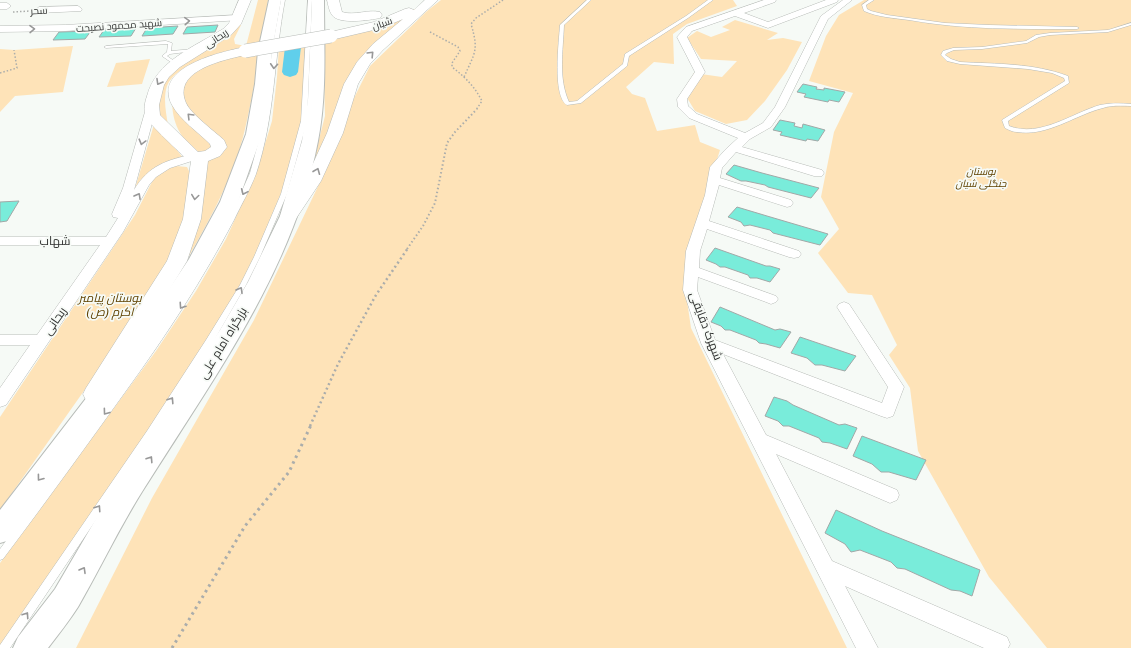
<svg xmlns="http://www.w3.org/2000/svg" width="1131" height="648" font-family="'Times New Roman',Cairo,serif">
	<rect width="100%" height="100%" fill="#f6faf6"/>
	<path fill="#fee3b8" d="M258 0H268C261 43 255 87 245 129 234 177 209 221 185 263L206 161 219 154 185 106 180 88 190 73 245 47C225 51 175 64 167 86 163 98 166 113 168 125L158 114 159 92 173 69 238 25H241L234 39 235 44 246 46Z
		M441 0H733L737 6 687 24 673 34 674 64 654 62 626 87 632 94 645 98 657 131 695 125 700 142 720 150 693 234 684 280 691 328 847 648H76L152 498 254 320 322 178 353 100 370 66 427 11Z
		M864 0H1131V648H1047L989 577 918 451 910 388 889 355 897 345 872 295 848 293 818 253 839 229 821 197 834 132 853 93 809 81 826 36 839 15Z
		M418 8 382 39 334 119 308 182 325 116 323 39 356 33Z
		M735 20 778 33 767 40 783 38 802 42 787 70 765 101 747 120 726 124 695 111 683 91 694 73 722 77 737 61 701 59 687 38 697 31 711 37 730 30 722 27Z
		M306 42 301 125 286 181 258 249 241 284 171 397 0 648V563L156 351 196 291 226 239 256 173 272 121 277 77 279 46Z
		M73 46 63 92 15 96 0 112V49L14 50Z
		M150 59 142 84 107 87 116 63Z
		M172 99 214 145 207 151 198 153C180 137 172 124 172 99Z
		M155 121 183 158 134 192Z
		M176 166 187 167 190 173 183 232 136 317 0 510V417L135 215 156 174 166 169Z"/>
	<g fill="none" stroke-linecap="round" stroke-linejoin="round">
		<path fill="#60cfeb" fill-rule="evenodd" d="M293 42 299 44 301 47 298 72 296 75 290 77 284 75 282 72 285 47 287 44Z"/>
	</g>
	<path fill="#79ecda" stroke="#a2a8a7" d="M218 25 215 32 183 34 187 27Z
		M178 26 173 34 142 36 147 28Z
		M136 28 131 36 99 37 104 30Z
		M91 31 85 39 53 40 59 32Z
		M803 84 817 87 816 89 824 90V88L845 92 839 102 829 100 828 102 804 97 806 94 797 92Z
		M780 120 795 123 794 126 802 128 803 124 825 130 818 141 807 139 806 141 780 135 782 132 773 130Z
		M734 165 762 173 819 188 811 198 768 187 765 185 746 181H741L726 174Z
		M19 201 7 221 0 222V202Z
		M737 207 767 216 828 234 820 245 773 233 770 230 750 225 744 226 741 222 728 217Z
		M715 248 766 266H770L780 269 770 282 757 278H750L748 275 725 267H720L716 264 706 260Z
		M720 307 775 330 780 329 791 332 780 348 766 344 759 343 756 340 730 330H725L721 326 711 322Z
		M800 337 856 356 845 371 822 365H815L807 358 791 353Z
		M774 397 787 401 793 405 839 425 845 424 857 428 847 449 830 443 822 442 819 438 789 426H783L778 421 765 416Z
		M862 436 926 460 916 480 889 472H881L872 464 853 456Z
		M836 510 882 531 980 570 972 596 960 591 951 590 905 569 897 568 891 562 860 550 851 552 845 544 825 533Z"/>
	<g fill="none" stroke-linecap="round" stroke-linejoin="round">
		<g stroke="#b8bcb8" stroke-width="1">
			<path id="lane" d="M281 0H285C274 57 275 118 256 174 250 190 241 205 234 220 203 279 167 334 128 388 87 445 46 502 3 559L0 560V549L127 378 175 312 202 267 237 202 250 173 262 129 273 44Z
				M308 0H312L307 121 287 194 260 257 246 285 212 344 153 435 10 648H0V645L147 431 206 340 240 285 254 257 281 194 301 121Z
				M587 0H591L564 25C563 51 558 78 569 102L577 101 623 64 625 54 686 16 708 0H713L688 18 629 56 627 66 581 103 567 105C552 96 559 41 560 25Z
				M869 0H874L866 5 867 9 871 11 887 15 945 23 989 25 1077 27 1079 28 1077 29C1021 29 964 30 909 20 893 18 878 17 864 11L862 5Z
				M1131 23V25L1108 32 1050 35 1039 37 1027 43 982 49 954 50 947 53 945 55 951 59 960 62C997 64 1033 63 1068 76L1069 83 1008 121 1009 126C1040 138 1072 113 1100 105 1110 103 1121 103 1131 104V106C1122 106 1112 105 1103 108 1075 115 1047 137 1017 132 1013 132 1009 130 1005 128L1002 120 1065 81 1064 78 1052 73 1028 69 960 64 947 61 941 55 943 51 953 48 982 47 1026 41 1036 35 1050 33 1108 30Z
				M166 41 172 43 171 51 194 49 196 50 194 51 170 54 167 56 177 63V64L175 65 162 56 167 52 168 44 106 48 104 47 106 46Z"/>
		</g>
		<g stroke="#b8bcb8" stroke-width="1">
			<path id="street" d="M764 0H776L775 2 744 13 768 22 826 0H838L837 2 768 28 735 16 692 31 687 37 705 72 687 99 688 106 697 114 745 133 763 123 775 107 821 16 843 0H852L828 19 785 107 771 127 750 139 742 147 822 170 824 173 822 176H814L736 152 722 168 720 178 791 200 793 203 791 206 787 207 719 185 709 221 799 251 801 254 799 257 794 258 789 257 707 229 700 251 699 268 776 296 778 299 776 302 771 304 766 302 698 277 697 290 715 340 882 403 888 387 837 307 839 304 844 302 849 304 904 387 893 416 887 418 881 416 723 354 766 435 897 490 899 495 897 500 890 503 776 454 832 561 1007 637 1010 644 1008 648H984L845 586 878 648H856L701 343 683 290 686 251 705 195 710 167 725 150 738 138 689 118 678 107 677 99 695 72 677 37 686 27Z
				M0 3H7L11 6 7 9H0Z
				M78 6 82 9 81 11 39 13 35 10 39 7Z
				M238 15 242 18 241 20 65 31 0 32V26L65 25Z
				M152 102 157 105 134 190C149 165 167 160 194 154L198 155 200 157 198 159 170 168 156 177 149 185 123 232 6 405 0 407V388L30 345H0V335H37L100 245H0V237H106L118 218 113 217 112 214 123 188 147 105Z"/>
		</g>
		<g stroke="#b8bcb8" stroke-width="1">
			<path id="secondary" d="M239 0H251L241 24 231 35 180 67 169 77 164 85 159 105 160 115 198 152 205 151 211 147 210 144C198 132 180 120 172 105 152 67 221 52 245 47L250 48 252 51 250 54C228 59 171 69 186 103 191 114 214 131 224 140L227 147 220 156 208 161 201 219 187 261 102 400 94 402 86 400 83 394 86 388 167 261 183 219 191 161 188 160C180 153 149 124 146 117 143 110 145 102 147 96 156 61 194 47 223 29L229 23Z
				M327 0H339L342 12C355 16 368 9 380 12L382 15 380 18C370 20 339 25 332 15 329 11 328 4 327 0Z
				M425 0H438L383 50 370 64 358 84 343 133 321 181 295 220 289 221 283 220 280 216 305 181 327 133 344 84 357 62 373 44 403 19 382 28 331 40 326 39 325 36 326 33 374 22 405 9 409 8 414 10Z"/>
		</g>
		<g stroke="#b8bcb8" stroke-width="2">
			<path id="highway" d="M269 0H281L272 51 269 84 262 134 238 202 209 259 177 311 10 540 0 543V510L161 301 189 259 220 202 246 134 255 84 258 51Z
				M312 0H324C324 47 327 95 318 141 294 269 213 379 145 487 120 526 101 567 78 607 69 621 58 635 48 648H13L18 637 55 589 107 500 220 330 248 282 280 216 302 141 308 100Z"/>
		</g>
		<path stroke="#abadab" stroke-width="1.5" stroke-dasharray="1.5 2" stroke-linecap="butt" d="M13 12 30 11
			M430 32 458 47 460 51 452 63V67C465 77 475 87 482 101L476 110
			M0 73 17 68 14 50
			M464 77C475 52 479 51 471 24L476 18 503 0"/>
		<path stroke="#abadab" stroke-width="2" stroke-dasharray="1.5 2.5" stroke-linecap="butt" d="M407 249 423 226 435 203 447 143 455 132 477 109"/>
		<path stroke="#abadab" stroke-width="2.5" stroke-dasharray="2 3" stroke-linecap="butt" d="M310 426 338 364 376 295 408 248"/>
		<path stroke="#abadab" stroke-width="3" stroke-dasharray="2.5 4" stroke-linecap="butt" d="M172 648 245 526 289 472 311 425"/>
		<use href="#lane" fill="#fff" fill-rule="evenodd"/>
		<use href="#street" fill="#fff" fill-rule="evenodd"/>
		<use href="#secondary" fill="#fff" fill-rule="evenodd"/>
		<use href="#highway" fill="#fff" fill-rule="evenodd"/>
		<g stroke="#b8bcb8" stroke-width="14" stroke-linecap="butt">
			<path id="secondary-bridge" d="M245 51 331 36"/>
		</g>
		<use href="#secondary-bridge" stroke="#fff" stroke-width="13"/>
	</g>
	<defs><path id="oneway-chevron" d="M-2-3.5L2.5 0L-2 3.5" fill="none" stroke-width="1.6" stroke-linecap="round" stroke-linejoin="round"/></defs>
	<g stroke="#989898">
		<use href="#oneway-chevron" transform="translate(187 21) rotate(-4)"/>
		<use href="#oneway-chevron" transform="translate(32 29) rotate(-1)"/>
		<use href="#oneway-chevron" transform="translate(371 54) rotate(-46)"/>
		<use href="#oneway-chevron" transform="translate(274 66) rotate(94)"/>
		<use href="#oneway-chevron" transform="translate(159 82) rotate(120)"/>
		<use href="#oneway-chevron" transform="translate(190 116) rotate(-135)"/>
		<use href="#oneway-chevron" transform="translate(142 142) rotate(105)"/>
		<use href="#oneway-chevron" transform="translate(317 171) rotate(-68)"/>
		<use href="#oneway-chevron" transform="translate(244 192) rotate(114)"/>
		<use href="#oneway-chevron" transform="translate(138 196) rotate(-61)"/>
		<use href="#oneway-chevron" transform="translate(195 197) rotate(98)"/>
		<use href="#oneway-chevron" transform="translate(240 290) rotate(-60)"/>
		<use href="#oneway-chevron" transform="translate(182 306) rotate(124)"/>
		<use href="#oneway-chevron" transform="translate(171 400) rotate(-57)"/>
		<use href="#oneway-chevron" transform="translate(106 412) rotate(126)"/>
		<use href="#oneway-chevron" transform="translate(150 459) rotate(-57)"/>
		<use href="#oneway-chevron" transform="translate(40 478) rotate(127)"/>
		<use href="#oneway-chevron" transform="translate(98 508) rotate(-56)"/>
		<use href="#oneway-chevron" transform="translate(83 570) rotate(-60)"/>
		<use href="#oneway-chevron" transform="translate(26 615) rotate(-56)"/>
	</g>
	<g text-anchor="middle" stroke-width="3.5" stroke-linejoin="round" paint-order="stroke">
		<g font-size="10" fill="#303130" stroke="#f6faf6">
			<text transform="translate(39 10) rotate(-3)" y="4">سحر</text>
			<text transform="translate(382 23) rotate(-19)" y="4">شیان</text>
			<text transform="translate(119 25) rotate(-4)" y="4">شهید محمود نصیحت</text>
			<text transform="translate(216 38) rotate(-34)" y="4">ریحانی</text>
		</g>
		<g font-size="10" font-style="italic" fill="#614302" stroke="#f6faf6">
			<text x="981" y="175">بوستان<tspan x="981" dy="12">جنگلی شیان</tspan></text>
		</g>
		<g font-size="12" fill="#303130" stroke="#f6faf6">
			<text x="55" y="245">شهاب</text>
			<text transform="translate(55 321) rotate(-55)" y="4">ریحانی</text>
			<text transform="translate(706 326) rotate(69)" y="4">شهرک دقایقی</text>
			<text transform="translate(223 343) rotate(-59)" y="4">بزرگراه امام علی</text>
		</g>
		<g font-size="12" font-style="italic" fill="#614302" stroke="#f6faf6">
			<text x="110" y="302">بوستان پیامبر<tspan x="110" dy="14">اکرم (ص)</tspan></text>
		</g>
	</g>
</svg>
